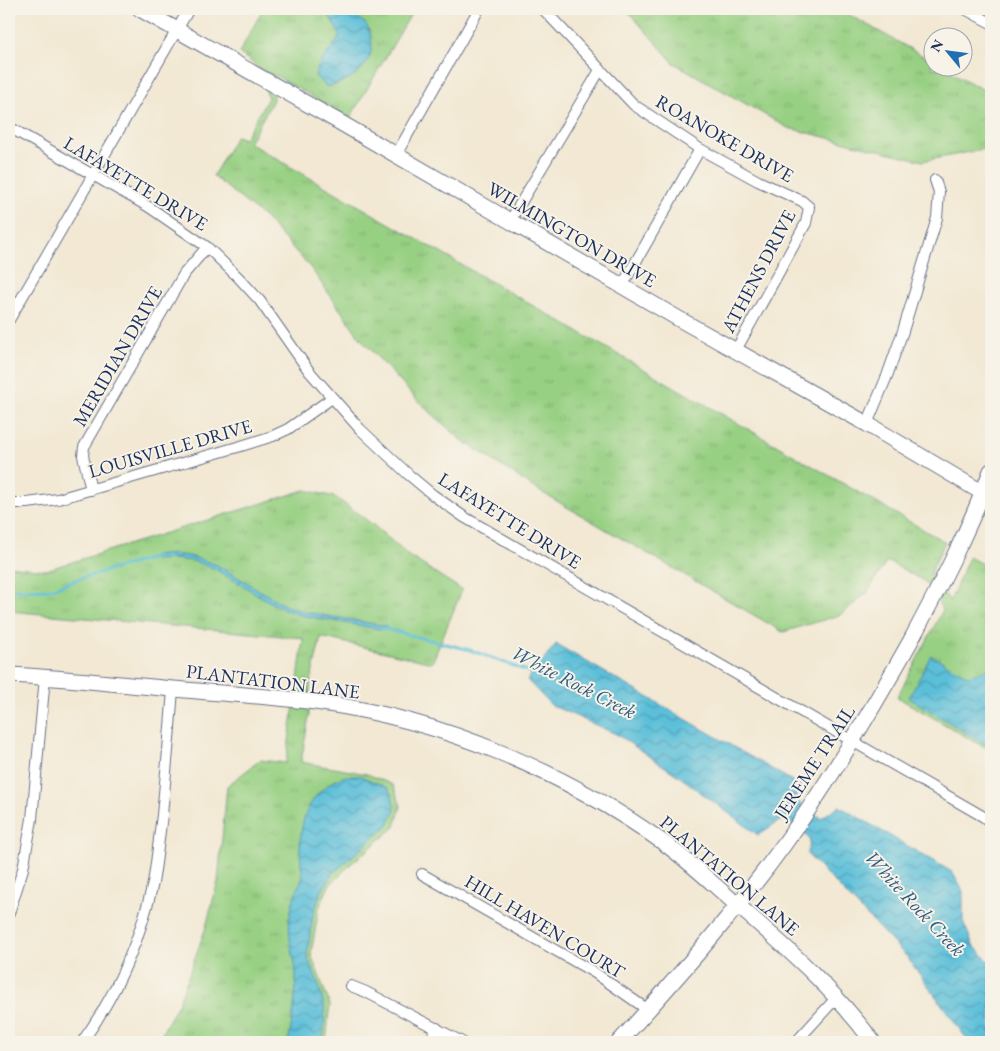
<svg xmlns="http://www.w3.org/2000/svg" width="1000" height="1051" font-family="'EB Garamond',serif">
	<defs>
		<pattern id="grass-tufts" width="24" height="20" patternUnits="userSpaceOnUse" patternTransform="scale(1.25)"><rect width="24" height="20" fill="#98d083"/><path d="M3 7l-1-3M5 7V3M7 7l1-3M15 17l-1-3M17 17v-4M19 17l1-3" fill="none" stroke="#82b374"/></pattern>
		<pattern id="water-waves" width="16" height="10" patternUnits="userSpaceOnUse" patternTransform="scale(1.25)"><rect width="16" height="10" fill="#5bbfd9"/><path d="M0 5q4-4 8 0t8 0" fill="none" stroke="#4a9cb3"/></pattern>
	</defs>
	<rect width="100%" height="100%" fill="#f7f3e8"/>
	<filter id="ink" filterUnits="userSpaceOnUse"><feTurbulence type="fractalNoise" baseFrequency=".02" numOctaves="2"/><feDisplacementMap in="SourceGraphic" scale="10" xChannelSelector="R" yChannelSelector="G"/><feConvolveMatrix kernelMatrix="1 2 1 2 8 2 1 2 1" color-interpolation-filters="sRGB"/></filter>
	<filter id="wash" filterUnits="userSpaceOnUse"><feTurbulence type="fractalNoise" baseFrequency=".0096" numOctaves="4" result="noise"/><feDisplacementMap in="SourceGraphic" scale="20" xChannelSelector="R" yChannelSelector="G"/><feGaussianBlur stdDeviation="1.12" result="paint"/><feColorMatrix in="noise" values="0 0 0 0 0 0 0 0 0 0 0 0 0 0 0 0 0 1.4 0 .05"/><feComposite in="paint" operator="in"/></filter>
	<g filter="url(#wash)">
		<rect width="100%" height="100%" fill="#f2e8d3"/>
		<path fill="url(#grass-tufts)" stroke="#5a8070" d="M263 9H414L350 118 271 73 273 100 249 143 945 542 930 574 950 601 969 557 991 569V751L897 697 943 610 924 581 887 561 867 593 840 615 783 632 536 489 459 438 417 400 361 339 310 267 265 218 213 176 236 136 244 139 268 98 258 67 239 53Z
			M626 9H839L932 61V68H944L991 94V148L923 161 788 128 674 63Z
			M305 490 335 497 372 524 409 556 462 590 432 663 321 637 310 684 309 716 301 762 367 774 393 785 401 806 395 827 352 863 329 886 319 908 311 954 330 1005 326 1042H157L179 1002 206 927 218 881 227 786 260 760 286 763C291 721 299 680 303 638L9 611V566L46 570Z"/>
		<path fill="url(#water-waves)" stroke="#3b779c" d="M318 9H352C357 21 362 18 367 26 383 58 356 81 327 87L315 76C318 59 333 51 340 35L330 17Z
			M174 554 193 557 217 565 286 606 305 612 386 626 385 630 299 615 277 606 215 569 193 561 173 559 154 560V556Z
			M556 644 801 786 796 794V800L821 818 839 806 952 872 963 891V921L973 945 991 963V1042H969L907 957 807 854 810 843 809 838 786 820 779 821 758 835 680 777 616 734 551 705 527 680Z
			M931 655 968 676 991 668V748L909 698Z
			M345 776H361L388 788 392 795 395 811 387 826 333 873 321 892 313 915 307 956 318 983 325 1010 323 1041 322 1042H288C293 1019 296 997 296 974 295 962 292 951 290 940 287 917 292 898 303 877 295 836 301 792 345 776Z"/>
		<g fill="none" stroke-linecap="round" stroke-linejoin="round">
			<path stroke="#5bbfd9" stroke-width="3" d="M9 589 27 590 51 589 82 578 149 559 158 558
				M382 628 470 650 527 671 535 676"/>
		</g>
	</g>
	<g filter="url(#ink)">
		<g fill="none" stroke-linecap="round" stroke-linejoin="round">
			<g stroke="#667087" stroke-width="12">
				<path id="street" d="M543 9 634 105 700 149 758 181 802 201 809 207 806 223 736 350
					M965 9 991 23
					M9 127 149 207 207 247 239 278 260 301 309 371 360 429 409 475 433 495 464 517 984 817 991 823
					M396 155 479 9
					M510 221 600 70
					M622 286 700 149
					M9 320 189 9
					M867 424 887 376 903 331 937 218 939 192 935 180
					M91 490 83 456 84 447 184 274 207 247
					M9 503H27L58 499 241 446 273 436 288 429 332 398
					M422 874 595 973 648 1010
					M9 913 23 869 32 819 45 677
					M351 986 366 992 462 1042
					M82 1042C116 995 140 940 153 883 157 860 159 837 162 815 166 773 170 731 173 689
					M429 1042 437 1028
					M796 1042 837 997"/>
			</g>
			<g stroke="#667087" stroke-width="17">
				<path id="secondary" d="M140 9 341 123 679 319 867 424 983 493
					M9 675C68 678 126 685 185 690 230 694 277 697 322 703 442 720 565 772 664 843 689 861 712 883 735 903 785 946 834 989 873 1042
					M619 1042C687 967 756 889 812 804 847 752 879 697 910 642 940 586 969 530 991 471"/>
			</g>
			<use href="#street" stroke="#fff" stroke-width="10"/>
			<use href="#secondary" stroke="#fff" stroke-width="15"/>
		</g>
	</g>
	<g text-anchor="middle" stroke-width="4" stroke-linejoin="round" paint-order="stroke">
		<g font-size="19" fill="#1b2f5e" stroke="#f7f3e8">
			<text transform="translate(725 138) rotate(30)" y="7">ROANOKE DRIVE</text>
			<text transform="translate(136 183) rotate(31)" y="7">LAFAYETTE DRIVE</text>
			<text transform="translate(572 234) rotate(30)" y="7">WILMINGTON DRIVE</text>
			<text transform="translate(758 271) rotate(-62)" y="7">ATHENS DRIVE</text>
			<text transform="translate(117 356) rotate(-60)" y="7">MERIDIAN DRIVE</text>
			<text transform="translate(170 448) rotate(-16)" y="7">LOUISVILLE DRIVE</text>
			<text transform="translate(510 520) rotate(32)" y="7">LAFAYETTE DRIVE</text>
			<text transform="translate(273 681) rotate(7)" y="7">PLANTATION LANE</text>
			<text transform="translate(814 762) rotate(-57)" y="7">JEREME TRAIL</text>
			<text transform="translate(730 875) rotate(40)" y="7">PLANTATION LANE</text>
			<text transform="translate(545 926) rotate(31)" y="7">HILL HAVEN COURT</text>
		</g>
		<g font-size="20" font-style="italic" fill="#2e5a83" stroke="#f7f3e8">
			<text transform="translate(574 682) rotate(27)" y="7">White Rock Creek</text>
			<text transform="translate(915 903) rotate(47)" y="7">White Rock Creek</text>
		</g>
	</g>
	<rect width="1000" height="1051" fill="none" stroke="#f7f3e8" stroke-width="30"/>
	<g transform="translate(948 52) rotate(299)"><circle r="24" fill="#f7f3e8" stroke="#9fa5b1"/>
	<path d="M0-4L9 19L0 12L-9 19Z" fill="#1f6fb2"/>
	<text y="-8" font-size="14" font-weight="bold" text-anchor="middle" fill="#1b2f5e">N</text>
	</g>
</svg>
